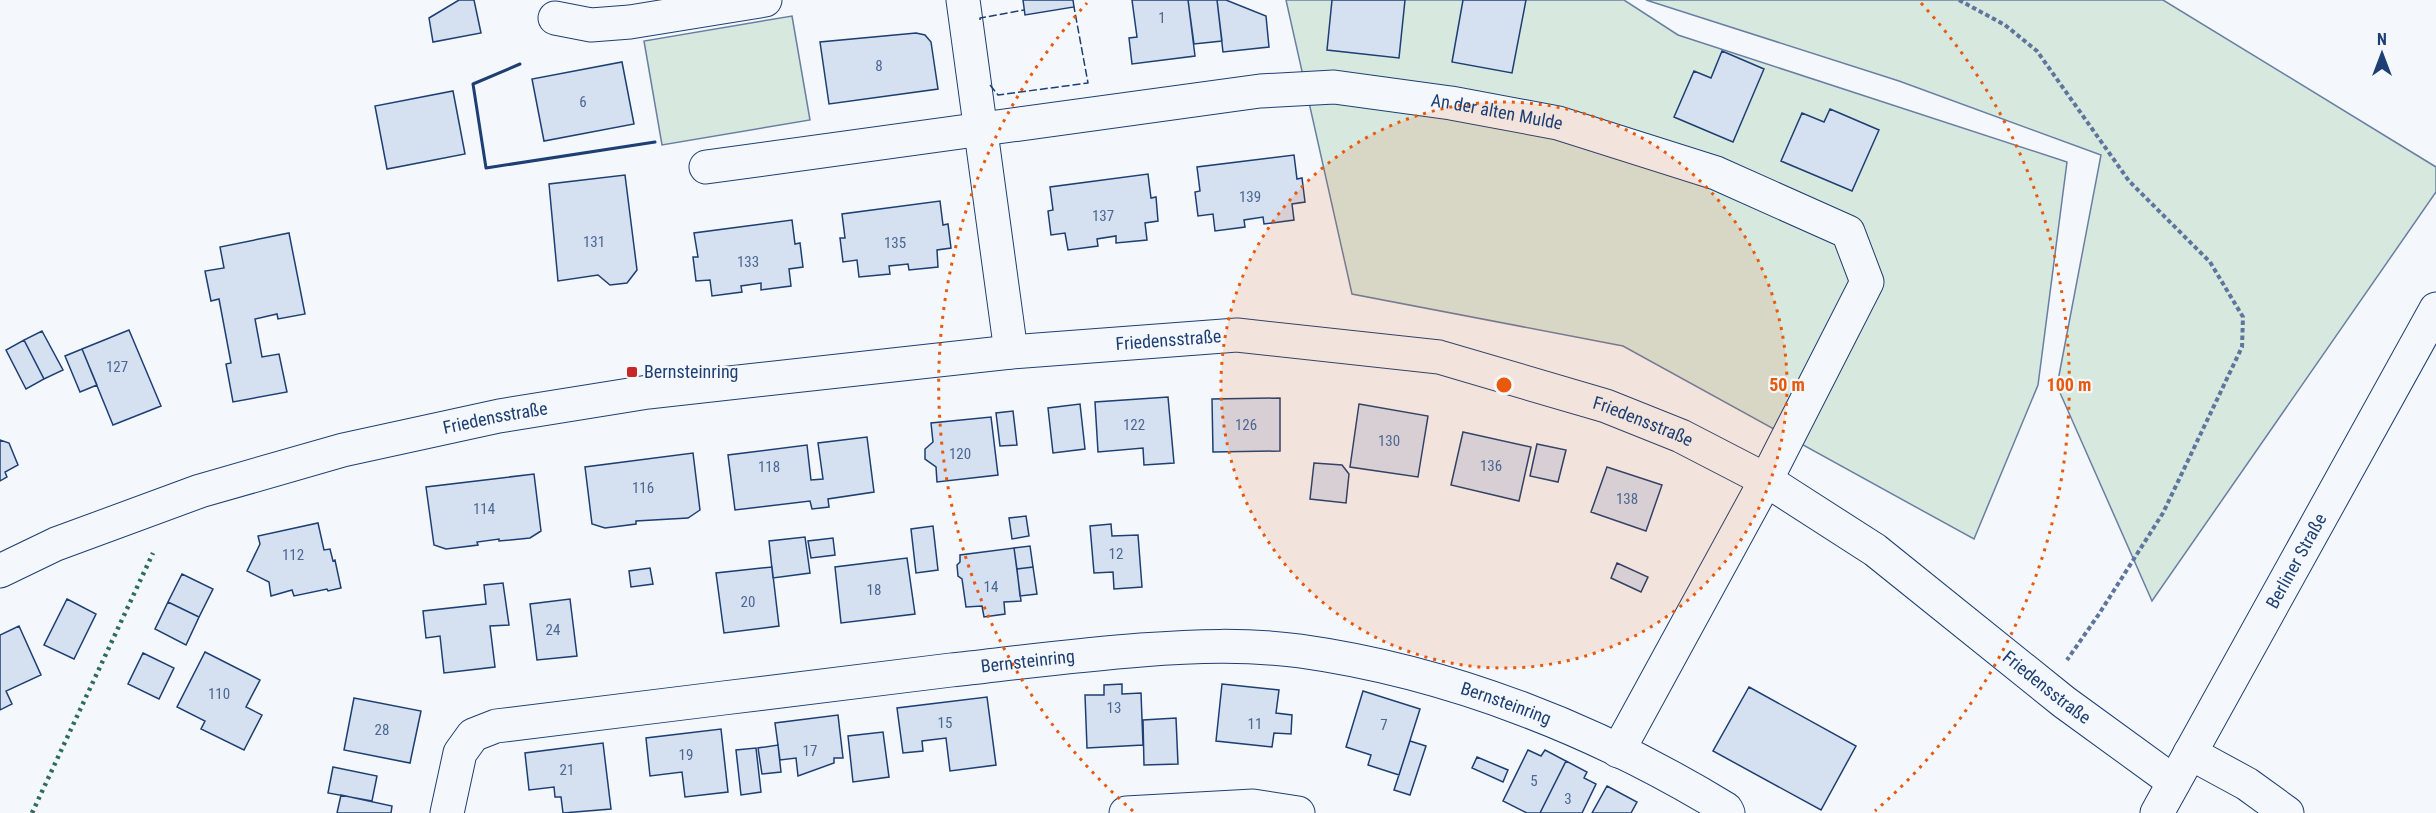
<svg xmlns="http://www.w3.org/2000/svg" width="2436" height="813" font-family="'Roboto Condensed',sans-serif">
	<rect width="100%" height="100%" fill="#f4f7fb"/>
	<path fill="#d7e8df" stroke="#687fa3" stroke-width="1.5" d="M1286 0H1624L1678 35 2067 162 2038 385 1974 539 1623 346 1352 294Z
		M1646 0H2163L2436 167V192L2152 601 2057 386 2101 155 1899 81Z
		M792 16 810 120 662 145 644 41Z"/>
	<path fill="#d5e0f0" stroke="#1d3f73" stroke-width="1.5" d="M459 0H474L481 33 433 42 429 18Z
		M1023 0H1073L1074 7 1025 15Z
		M1132 0H1188L1195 56 1132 64 1129 38 1137 37Z
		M1188 0H1217L1222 41 1194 44Z
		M1217 0H1226L1266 16 1269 47 1223 52Z
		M1332 0H1405L1399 58 1327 50Z
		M1463 0H1526L1512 73 1452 62Z
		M916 33 925 35 931 42 938 89 829 104 820 42Z
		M1722 51 1764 69 1733 142 1674 117 1694 71 1711 78Z
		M622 62 634 124 544 141 532 79Z
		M453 91 465 154 387 169 375 106Z
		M1830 109 1879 130 1852 191 1781 161 1802 113 1824 122Z
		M1294 155 1297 179 1302 178 1305 202 1292 204 1294 220 1264 224 1263 217 1244 220 1245 227 1215 231 1213 214 1198 216 1195 192 1200 191 1197 167Z
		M1148 174 1151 198 1156 197 1158 221 1145 223 1147 240 1116 243V236L1097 239 1098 246 1068 250 1065 233 1051 235 1048 211 1053 210 1050 187Z
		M625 175 637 270 627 283 610 285 598 275 558 281 549 184Z
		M940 201 943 225 948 224 951 248 937 250 938 267 909 270 908 264 889 266 890 274 859 277 857 260 843 262 840 238H845L842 214Z
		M792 220 795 244 800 243 803 267 789 269 791 286 761 290V283L741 286 742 292 712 296 710 280 696 281 693 257H698L694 233Z
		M289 233 305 314 278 319 277 314 255 319 262 357 279 354 287 392 233 402 226 364 231 363 219 299 211 301 205 271 224 268 220 247Z
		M129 330 161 406 113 425 82 349Z
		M42 331 63 370 44 379 24 340Z
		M24 340 44 379 26 389 6 350Z
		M82 349 97 385 80 392 65 356Z
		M1168 397 1174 463 1144 465 1143 448 1098 452 1095 402Z
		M1280 398V451L1213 452 1212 399Z
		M1080 404 1085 449 1053 453 1048 408Z
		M1359 404 1428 416 1418 477 1350 467Z
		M1013 411 1017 445 1000 446 996 413Z
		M991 417 998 475 937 482 936 467 925 459V449L933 442 931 423Z
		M1463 432 1531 447 1519 501 1451 485Z
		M867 437 874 492 828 499 829 507 812 509 810 501 735 510 728 455 807 445 811 480 823 479 818 443Z
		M0 440 9 443 18 465 5 472 7 477 0 481Z
		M1537 444 1566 450 1558 482 1530 476Z
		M693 453 700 510 688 518 636 521V524L605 528 592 524 585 467Z
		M1314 463 1342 465 1349 474 1346 503 1310 499Z
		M1607 467 1662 485 1646 531 1591 512Z
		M534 474 541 531 530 538 499 541V539L477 542 478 545 446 549 434 545 426 487Z
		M1026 516 1029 536 1012 539 1009 518Z
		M318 523 324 550 330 549 333 561 335 560 341 588 328 591 327 589 294 596 292 590 271 596 269 582 247 571 260 544 258 536Z
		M1111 524 1112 536 1138 535 1142 587 1114 589 1113 572 1094 573 1090 526Z
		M933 526 938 570 916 573 911 529Z
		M805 537 810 573 773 578 769 541Z
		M833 538 835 555 811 558 808 541Z
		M1030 546 1033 567 1017 569 1014 548Z
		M1014 548 1021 601 1004 602 1005 614 984 617 982 606 966 607 962 579 958 576 957 565 960 562V555Z
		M907 558 915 614 841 623 835 567Z
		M1617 563 1648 577 1641 592 1611 578Z
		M772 567 779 626 724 633 716 573Z
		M1033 567 1037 594 1020 596 1017 569Z
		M650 568 653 584 631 587 629 571Z
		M182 574 213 589 199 617 168 602Z
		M503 583 509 625 490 626 495 667 444 673 440 636 426 638 423 611 486 604 484 585Z
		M67 599 96 614 74 659 44 645Z
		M570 599 577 656 537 660 530 604Z
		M168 602 199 617 186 645 155 629Z
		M19 626 41 675 6 691 12 704 0 710V635Z
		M205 652 260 680 246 707 262 715 244 750 201 729 205 721 177 707Z
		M143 653 174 668 159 699 128 684Z
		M1122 684V694L1141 693 1143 745 1087 748 1085 695H1104V685Z
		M1222 684 1279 690 1276 713 1292 715 1291 734 1274 733 1272 747 1216 741Z
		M1749 687 1856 746 1821 810 1713 751Z
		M1363 691 1420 709 1399 775 1368 765 1371 755 1346 747Z
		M987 697 996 765 950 771 946 738 922 741 923 751 903 753 897 708Z
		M354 698 421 711 410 763 344 750Z
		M838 715 843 758H834V763L798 776 796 758 780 760 775 723Z
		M1176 718 1178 764 1144 765 1143 720Z
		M721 729 728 792 685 797 682 772 650 776 646 738Z
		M883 732 889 777 853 782 848 736Z
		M1410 741 1426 746 1410 795 1394 790Z
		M603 743 611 809 563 813 561 797H555L554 787 529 790 525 753Z
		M778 745 781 772 762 774 758 748Z
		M756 748 761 792 741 795 736 750Z
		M1528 750 1541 756 1545 750 1566 761 1540 813H1527L1503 801Z
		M1477 757 1508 770 1503 782 1472 768Z
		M1566 761 1587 772 1584 778 1596 784 1582 813H1540Z
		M333 767 377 776 372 801 328 793Z
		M1607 786 1637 802 1631 813H1592Z
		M341 795 392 806 391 813H337Z"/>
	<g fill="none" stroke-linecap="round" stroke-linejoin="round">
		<g stroke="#1d3f73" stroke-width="35">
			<g id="minor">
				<path d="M963 0 1011 352"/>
				<path d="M555 18 591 25 630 22 765 0"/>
				<path id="s1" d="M706 167 1260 91 1334 87 1451 103 1558 123 1716 173 1848 232 1867 282 1766 480 1618 751"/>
				<path id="s2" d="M0 571 56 544 200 491 343 450 499 416 648 392 1011 352 1237 335 1439 357 1606 406 1681 436 1766 480 1875 550 2064 702 2174 782"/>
				<path d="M2190 753 2247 784 2287 813"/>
				<path id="s3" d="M447 813 460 753 473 735 496 726C648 707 799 689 951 670 1014 663 1077 655 1141 650 1194 646 1247 644 1300 651 1450 672 1597 730 1726 809L1728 813"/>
				<path d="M1126 813 1253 806 1298 813"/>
			</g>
		</g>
		<g stroke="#1d3f73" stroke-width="35">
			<g id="major">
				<path id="s4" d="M2157 813 2436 309"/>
			</g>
		</g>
		<path stroke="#5e769c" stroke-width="4" stroke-dasharray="4.5 3" stroke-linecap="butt" d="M1959 0 2005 25 2037 51 2129 181 2210 262 2243 317 2242 347 2163 513 2099 614 2067 660"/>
		<use href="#minor" stroke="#f4f7fb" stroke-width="33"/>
		<use href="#major" stroke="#f4f7fb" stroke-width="33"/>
		<path stroke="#2c6c60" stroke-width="4.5" stroke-dasharray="3 4.5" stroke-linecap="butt" d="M32 813 153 553"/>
		<path stroke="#1d3f73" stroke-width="1.5" stroke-dasharray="8 3" stroke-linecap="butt" d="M980 20V18L1024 10
			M990 85 998 95 1088 83 1074 7"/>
		<path stroke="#1d3f73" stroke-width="3" d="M520 64 473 84 486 168 655 142"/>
	</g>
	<circle cx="1504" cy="385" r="283" fill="#e8590c" fill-opacity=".12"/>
	<g fill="none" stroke="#e8590c" stroke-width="3" stroke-dasharray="3 6">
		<circle cx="1504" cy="385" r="283"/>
		<path d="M1133 811A565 565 0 0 1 1087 3M1921 3A565 565 0 0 1 1875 811"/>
	</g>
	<rect fill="#c62828" stroke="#f4f7fb" stroke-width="2" x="626" y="366" width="12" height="12" rx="3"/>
	<g text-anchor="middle" stroke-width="4.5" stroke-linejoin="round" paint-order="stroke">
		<g font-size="15" fill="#4b6792">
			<text x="1162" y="23">1</text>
			<text x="879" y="71">8</text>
			<text x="583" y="107">6</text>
			<text x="1250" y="202">139</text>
			<text x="1103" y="221">137</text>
			<text x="594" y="247">131</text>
			<text x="895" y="248">135</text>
			<text x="748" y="267">133</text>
			<text x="117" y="372">127</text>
			<text x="1134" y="430">122</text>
			<text x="1246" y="430">126</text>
			<text x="1389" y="446">130</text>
			<text x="960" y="459">120</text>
			<text x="1491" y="471">136</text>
			<text x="769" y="472">118</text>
			<text x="643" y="493">116</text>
			<text x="1627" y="504">138</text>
			<text x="484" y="514">114</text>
			<text x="1116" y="559">12</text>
			<text x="293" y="560">112</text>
			<text x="991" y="592">14</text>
			<text x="874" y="595">18</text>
			<text x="748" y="607">20</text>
			<text x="553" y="635">24</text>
			<text x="219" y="699">110</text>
			<text x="1114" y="713">13</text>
			<text x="945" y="728">15</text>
			<text x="1255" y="729">11</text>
			<text x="1384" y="730">7</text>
			<text x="382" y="735">28</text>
			<text x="810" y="756">17</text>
			<text x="686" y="760">19</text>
			<text x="567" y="775">21</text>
			<text x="1534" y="786">5</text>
			<text x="1568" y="804">3</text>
		</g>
		<g font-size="18" fill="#1d3f73" stroke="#f4f7fb">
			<text dy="6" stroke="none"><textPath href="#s1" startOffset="798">An der alten Mulde</textPath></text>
			<text dy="6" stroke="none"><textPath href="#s2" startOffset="1198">Friedensstraße</textPath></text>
			<text dy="6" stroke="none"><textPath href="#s2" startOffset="520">Friedensstraße</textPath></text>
			<text dy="6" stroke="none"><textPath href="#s2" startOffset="1684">Friedensstraße</textPath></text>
			<text dy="6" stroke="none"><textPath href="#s4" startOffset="288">Berliner Straße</textPath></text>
			<text dy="6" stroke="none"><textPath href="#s3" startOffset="644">Bernsteinring</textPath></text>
			<text dy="6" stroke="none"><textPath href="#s2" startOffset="2170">Friedensstraße</textPath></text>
			<text dy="6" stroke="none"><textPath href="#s3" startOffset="1130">Bernsteinring</textPath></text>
		</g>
		<g font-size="18" fill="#1d3f73" stroke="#f4f7fb" text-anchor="start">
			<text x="644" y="378">Bernsteinring</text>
		</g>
	</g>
	<circle cx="1504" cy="385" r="9" fill="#e8590c" stroke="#f4f7fb" stroke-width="3"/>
	<g font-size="18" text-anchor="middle" font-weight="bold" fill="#e8590c" stroke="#f4f7fb" stroke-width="4.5" stroke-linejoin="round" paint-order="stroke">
		<text x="1787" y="391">50 m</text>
		<text x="2069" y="391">100 m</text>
	</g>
	<g transform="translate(2382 54)" stroke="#f4f7fb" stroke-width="4.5" paint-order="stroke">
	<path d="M0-4.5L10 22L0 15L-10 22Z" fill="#1d3f73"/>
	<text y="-9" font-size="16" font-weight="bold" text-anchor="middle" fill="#1d3f73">N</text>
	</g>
</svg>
